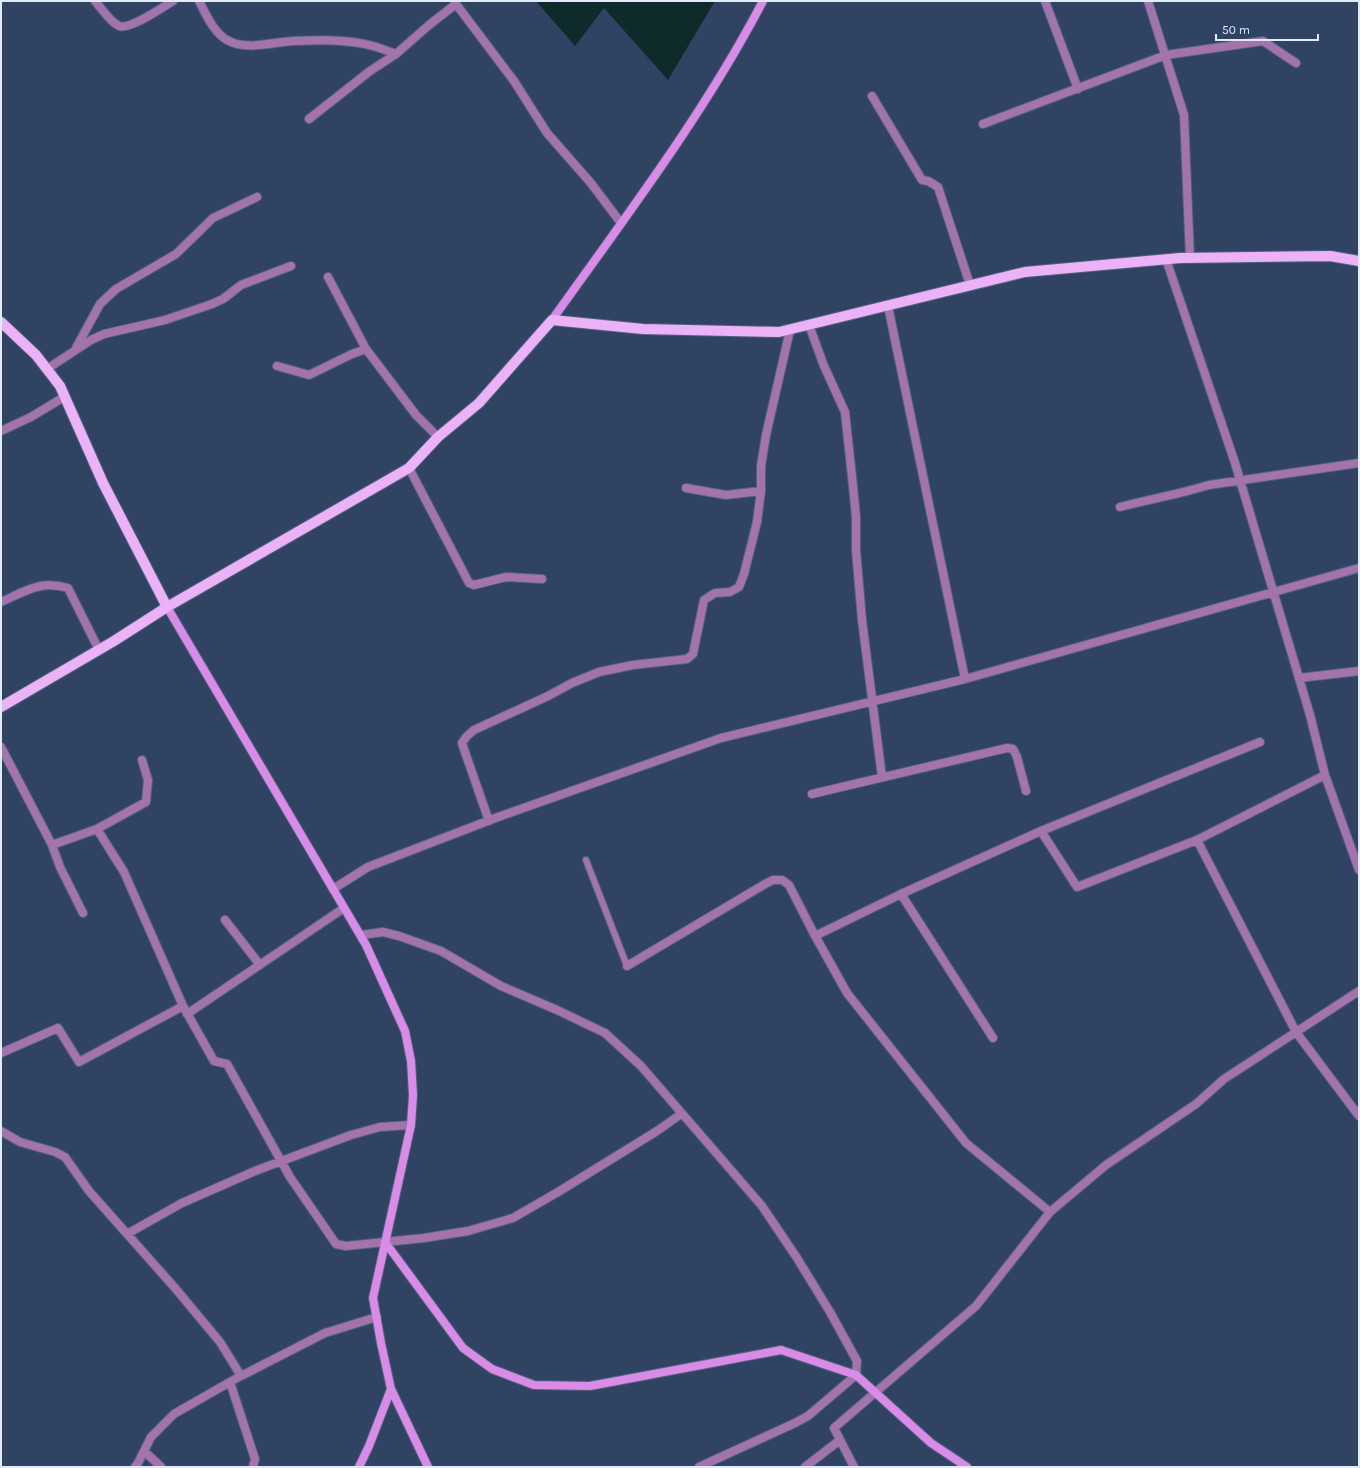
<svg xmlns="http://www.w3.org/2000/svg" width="1360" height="1468" font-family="Karla,sans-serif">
	<rect width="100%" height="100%" fill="#314362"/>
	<path fill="#0f2a2b" d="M536 1H715L668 80 604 8 575 46Z"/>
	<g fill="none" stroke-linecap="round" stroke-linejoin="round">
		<g stroke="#50617e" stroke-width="8">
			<path id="lane" d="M586 860 627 966"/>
		</g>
		<g stroke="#50617e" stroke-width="10">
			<path id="street" d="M95 1C102 9 110 22 119 26 130 30 163 7 173 1
				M199 1C206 14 213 32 227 40 246 51 273 42 293 41 319 40 347 39 373 46 380 48 388 51 396 54
				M456 1V4L514 81 547 133 590 182 621 223
				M1045 1 1078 89
				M1148 1 1184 115 1190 258
				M872 96 922 180 928 181 938 187 970 285
				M309 119 370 71 396 54 429 25 456 4
				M983 124 1166 55 1263 41 1296 63
				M1166 259 1235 463 1310 715 1325 775 1359 870
				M328 277 366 349
				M888 306 965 679
				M809 325 824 366 845 412 853 486 856 517V550L862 620 882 777
				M76 348 100 304 116 289 176 254 213 218 257 197
				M277 366 309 375 352 354 366 349 416 415 438 437
				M47 369 91 340 104 334 165 320 212 304 223 299 241 285 291 266
				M1 431 31 417 64 397
				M409 468 469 583 474 585 506 577 542 579
				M686 488 726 495 761 491
				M1120 507C1150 499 1180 494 1209 485L1359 463
				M1 602C26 591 40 580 68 588L99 650
				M1299 678 1359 671
				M1 747 52 845 60 867 83 913
				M1325 775 1197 840 1296 1032 1359 1116
				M812 794 1007 748 1013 749 1017 757 1026 791
				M489 821 465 752 462 743 467 736 474 730 548 696 572 683 599 672 633 665 687 659 693 654 704 600 715 593 730 592 739 587 744 574 757 522 761 491V466L766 435 790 330
				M97 829 124 872 183 1006 214 1061 227 1064 290 1177 336 1244 346 1246 424 1238 468 1231 513 1218 558 1192 657 1131 681 1114
				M1041 831 1077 887 1197 840
				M52 845 97 829 146 802 148 780 142 760
				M333 889 368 867 498 817 721 738 965 679 1359 568
				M901 894 993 1038
				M225 920 260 965
				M361 935 383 932 399 936 441 951 501 986 557 1010 605 1033 641 1066 762 1206 797 1258 830 1312 857 1361 856 1375 808 1416 795 1423 699 1467
				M815 936 901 894 1041 831 1260 742
				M627 966 765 884 773 880H782L789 885 813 932 847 993 966 1143 1050 1212
				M187 1014 344 908
				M1 1053 58 1028 79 1062 183 1006
				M1 1131 20 1142 55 1152 65 1157 89 1191 175 1288 220 1342 241 1376
				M127 1234 182 1203 255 1171 351 1135 380 1127 411 1125
				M230 1382 255 1459 253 1467
				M144 1451 161 1467
				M135 1467 138 1463 151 1437 174 1414 237 1378 325 1333 377 1317
				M805 1467 840 1440
				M854 1467 834 1428 976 1306 1050 1212 1106 1165 1196 1104 1224 1079 1359 991"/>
		</g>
		<g stroke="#50617e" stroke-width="10">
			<path id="secondary" d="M552 320C626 216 704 114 763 1
				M167 607 366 945 405 1031 411 1061 413 1095 411 1125 373 1298 381 1343 391 1389 428 1467
				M385 1242 463 1348 492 1369 534 1385 590 1386 781 1350 856 1375 931 1443 967 1467
				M359 1467 369 1446 391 1389"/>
		</g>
		<g stroke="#50617e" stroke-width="12">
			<path id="primary" d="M1 322 36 355 60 386 103 483 167 607
				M1 707 114 641 167 607 409 468 438 437 479 403 552 320 643 329 779 332 1025 272 1180 258 1330 256 1359 261"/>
		</g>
		<use href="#lane" stroke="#a373ac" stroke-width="6"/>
		<use href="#street" stroke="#a373ac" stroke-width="8"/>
		<use href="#secondary" stroke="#d88be7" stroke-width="8"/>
		<use href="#primary" stroke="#ecb2f7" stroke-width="10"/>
	</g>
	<rect width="1360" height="1468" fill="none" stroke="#e0ebff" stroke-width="4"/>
	<path d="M1216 34v6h102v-6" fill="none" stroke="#e0ebff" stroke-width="2"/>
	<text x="1222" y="34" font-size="12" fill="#e0ebff" stroke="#314362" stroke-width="3" paint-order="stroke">50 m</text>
</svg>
